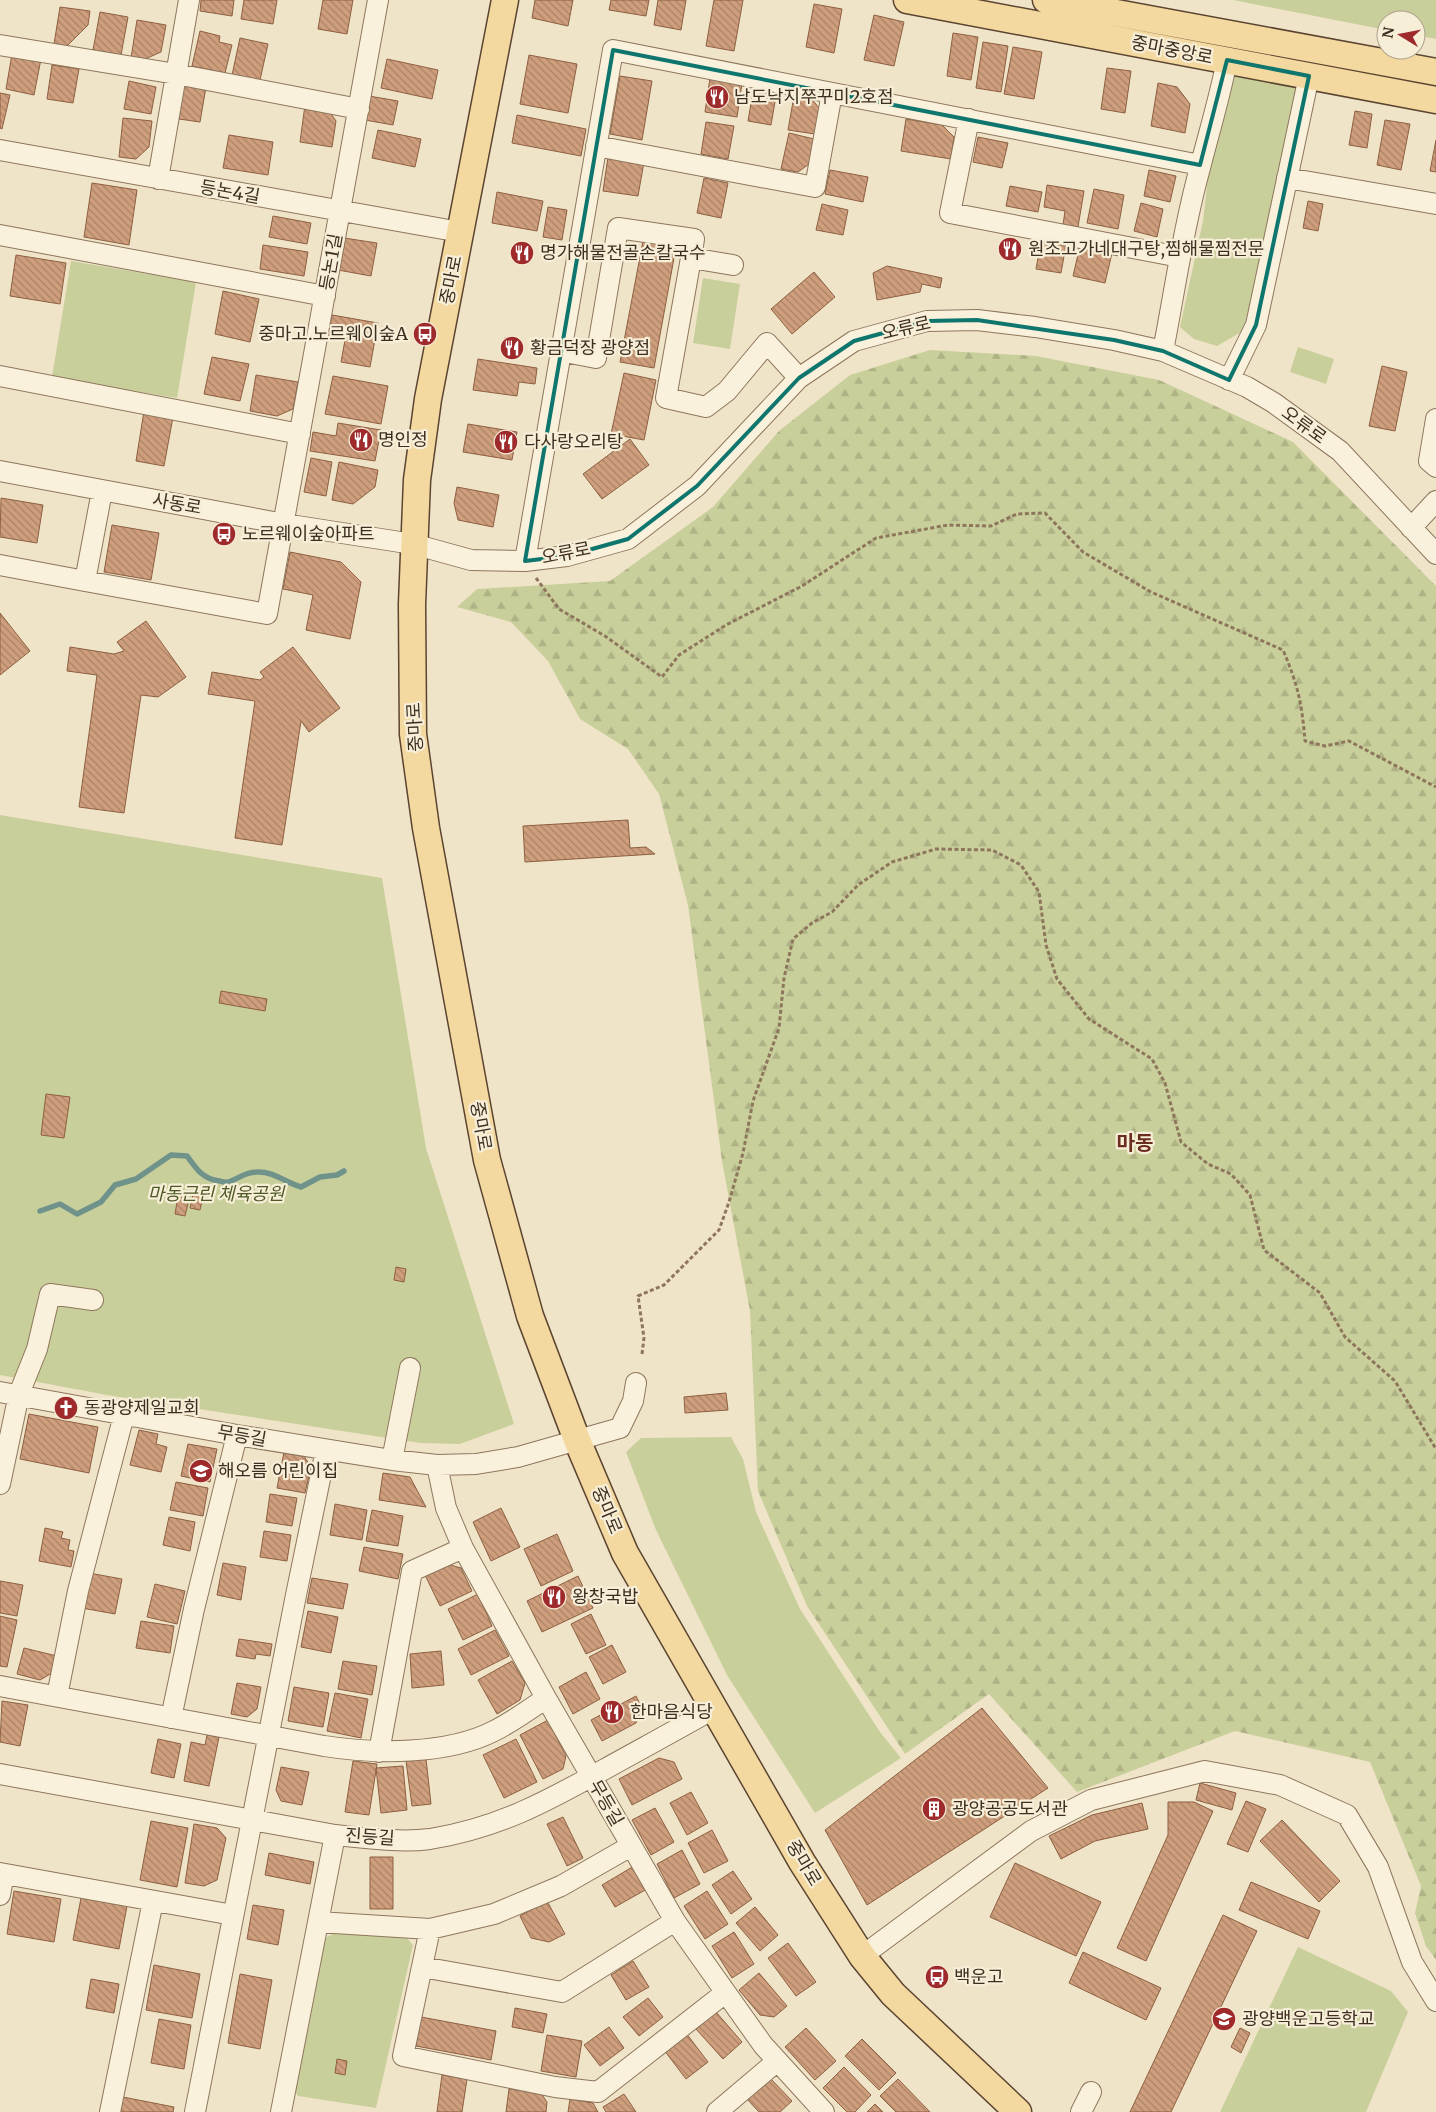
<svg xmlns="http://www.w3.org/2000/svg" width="1436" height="2112" font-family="Merriweather,'Noto Sans KR',serif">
	<defs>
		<pattern id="forest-firs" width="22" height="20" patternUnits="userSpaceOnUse" patternTransform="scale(1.25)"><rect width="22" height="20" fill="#c9cf9b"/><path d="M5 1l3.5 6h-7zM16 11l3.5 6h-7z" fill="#aeb285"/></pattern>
		<pattern id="building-back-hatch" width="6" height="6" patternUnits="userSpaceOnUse" patternTransform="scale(1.25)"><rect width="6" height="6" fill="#cf9f7d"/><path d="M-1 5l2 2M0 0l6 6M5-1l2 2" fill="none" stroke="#a98266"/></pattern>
	</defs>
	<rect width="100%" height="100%" fill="#f0e4c8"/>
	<path fill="#c9cf9b" d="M1233 0H1436V39L1416 35V20H1386V30Z
		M1227 68 1306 82 1243 331 1217 346 1194 339 1180 327 1203 221 1213 132Z
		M71 261 196 282 177 398 52 377Z
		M703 278 740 284 730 349 693 343Z
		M1298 347 1334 359 1326 384 1290 372Z
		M0 815 382 878 426 1148 514 1424 460 1444 420 1443 107 1395 0 1375Z
		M731 1437 743 1459 756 1512 800 1609 880 1732 901 1758 815 1813 727 1675 656 1530 626 1452 641 1438Z
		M335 1933 405 1936 413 1945 376 2108 298 2096 293 2088 323 1939Z
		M1298 1947 1391 1991 1408 2012 1366 2112H1220Z"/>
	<path fill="url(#forest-firs)" d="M930 350 1036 356 1159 380 1293 442 1436 586V1960L1426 1946 1415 1913 1421 1886 1370 1762 1235 1731 1077 1792 989 1694 905 1754 807 1606 758 1491 750 1311 722 1161 688 905 659 794 628 749 580 719 548 661 511 622 457 607 477 589 610 581 713 507 779 431 850 375Z"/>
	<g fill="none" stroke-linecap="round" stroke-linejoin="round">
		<path stroke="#6f938a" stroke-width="5.5" d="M40 1211 60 1204 77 1214 101 1202 115 1185 136 1179 171 1155 187 1156C196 1168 203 1180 220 1181 223 1182 228 1183 231 1181 240 1178 245 1172 257 1172 273 1171 286 1183 301 1187L320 1177 337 1175 344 1171"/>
	</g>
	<path fill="url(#building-back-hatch)" stroke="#8d5f41" d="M201 0H234L232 16 200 11Z
		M244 0H277L273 24 241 19Z
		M323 0H353L347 34 318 29Z
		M535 0H573L568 26 532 18Z
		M611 0H649L646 16 609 10Z
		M658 0H686L681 30 654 25Z
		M714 0H743L734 51 706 46Z
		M814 4 842 9 834 53 806 47Z
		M60 7 90 11 88 25 67 46 54 44Z
		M100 12 128 17 121 55 93 50Z
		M874 15 904 22 894 66 864 60Z
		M137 20 166 25 161 52 143 60 131 58Z
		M200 31 220 36 219 42 232 45 225 73 192 66Z
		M953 33 978 37 971 80 947 76Z
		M240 38 268 44 260 80 232 75Z
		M983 42 1008 46 1001 92 976 88Z
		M1013 47 1042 52 1034 99 1004 94Z
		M12 54 41 59 34 95 6 89Z
		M529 55 577 64 568 113 520 104Z
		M387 59 438 70 432 99 381 88Z
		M52 65 79 69 73 103 47 99Z
		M1107 68 1131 71 1125 113 1101 109Z
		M620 76 652 81 642 140 610 134Z
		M710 78 742 83 737 117 705 112Z
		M129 81 156 87 151 114 124 109Z
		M1158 83 1177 87 1190 104 1185 133 1151 126Z
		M188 84 206 87 200 122 179 119 183 88Z
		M754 86 777 90 771 125 748 121Z
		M0 93 10 95 2 129 0 128Z
		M369 96 398 101 393 125 365 120Z
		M794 96 811 98 819 108 815 134 788 130Z
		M305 105 327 108 336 121 332 147 300 142Z
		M1355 111 1372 114 1367 148 1349 145Z
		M517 115 586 129 581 156 512 143Z
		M123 118 152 121 149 147 136 159 119 157Z
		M906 119 942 125 954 137 951 159 901 151Z
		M1385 120 1410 124 1401 170 1377 165Z
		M706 122 734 126 728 159 701 154Z
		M378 130 421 139 415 167 372 158Z
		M789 133 814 139 809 164 798 172 781 169Z
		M229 135 273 142 268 175 223 168Z
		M978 137 1008 143 1002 168 973 162Z
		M1436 140V172L1430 171Z
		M608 157 644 162 638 196 603 191Z
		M830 170 868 177 863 202 825 194Z
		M1149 170 1176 176 1170 202 1144 196Z
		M704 178 728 183 721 218 697 213Z
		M92 183 137 190 129 245 84 237Z
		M1047 185 1084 191 1078 227 1063 225 1065 211 1044 207Z
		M1010 186 1042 192 1038 212 1006 206Z
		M1094 189 1124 195 1118 229 1087 223Z
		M497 192 543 201 537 231 492 223Z
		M1308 201 1323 204 1318 231 1303 228Z
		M1141 203 1163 209 1157 237 1134 231Z
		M822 204 848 210 843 235 816 230Z
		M548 207 567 210 562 240 543 237Z
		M273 216 311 223 307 244 269 237Z
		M344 238 377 243 371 276 338 270Z
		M643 241 676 247 654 368 620 362Z
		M1041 241 1066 245 1061 273 1036 269Z
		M263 245 308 252 304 276 260 269Z
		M1080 246 1112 253 1105 283 1073 276Z
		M16 255 66 263 60 304 10 296Z
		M887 266 942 278 940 288 922 284 920 292 877 300 873 273Z
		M814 272 835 297 792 334 771 309Z
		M223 291 259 299 250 342 215 334Z
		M332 315 378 323 370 367 341 362 345 340 328 337Z
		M212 357 249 364 240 401 204 394Z
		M478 359 537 368 535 384 519 382 517 396 473 390Z
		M1382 366 1407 372 1395 431 1369 426Z
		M624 373 656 380 644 440 611 434Z
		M256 375 298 382 293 409 277 416 250 411Z
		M333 376 388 386 381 424 325 414Z
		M144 411 173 417 164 466 136 461Z
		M338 423 381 430 375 461 310 451 313 432 336 436Z
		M468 424 517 432 512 460 463 452Z
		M630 439 649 465 602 499 583 474Z
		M311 458 332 462 326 496 304 492Z
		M339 462 378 470 375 487 353 504 332 500Z
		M457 487 499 495 493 527 458 520 454 503Z
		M1 498 43 505 37 543 0 537Z
		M112 525 159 533 151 580 104 572Z
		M290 552 341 562 361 582 350 639 306 630 313 595 283 589Z
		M0 613 30 651 0 675Z
		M146 621 186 677 158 697 141 695 124 813 79 807 97 675 67 671 70 647 114 654 124 651 117 642Z
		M293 647 340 708 309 732 301 721 282 845 235 838 255 701 208 694 212 672 260 680 264 677 260 672Z
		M628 820 630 848 646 847 655 854 525 862 523 826Z
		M221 991 267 999 265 1011 219 1003Z
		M46 1094 70 1097 64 1138 41 1135Z
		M193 1194 203 1196 200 1210 190 1208Z
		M178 1196 189 1199 185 1216 175 1214Z
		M396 1267 406 1269 404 1282 394 1280Z
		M726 1393 728 1410 685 1413 684 1397Z
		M29 1414 98 1427 89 1473 20 1459Z
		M139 1430 158 1434 156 1444 167 1447 161 1472 130 1465Z
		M188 1444 217 1449 210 1482 181 1476Z
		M284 1452 304 1456 311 1467 305 1493 277 1488Z
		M383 1473 410 1477 426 1507 379 1500Z
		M176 1482 208 1488 203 1516 170 1510Z
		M270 1494 297 1498 292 1526 266 1522Z
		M335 1504 367 1510 362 1540 330 1535Z
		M501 1508 520 1547 491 1561 473 1522Z
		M372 1510 403 1516 398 1546 366 1541Z
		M169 1517 195 1522 190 1551 163 1545Z
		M45 1528 63 1532 61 1538 70 1540 68 1550 74 1551 71 1567 39 1561Z
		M264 1531 291 1535 287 1561 260 1557Z
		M557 1534 573 1571 541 1586 524 1549Z
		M364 1547 403 1554 398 1579 359 1571Z
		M223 1563 246 1567 241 1600 217 1595Z
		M447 1564 461 1568 472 1591 440 1606 425 1575Z
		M89 1573 122 1579 115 1614 82 1608Z
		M578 1576 593 1608 542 1632 527 1601Z
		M312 1578 348 1584 343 1609 307 1603Z
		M0 1581 23 1585 17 1616 0 1613Z
		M155 1584 185 1591 177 1624 147 1617Z
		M478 1594 492 1626 463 1640 448 1609Z
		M308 1611 338 1617 331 1653 301 1647Z
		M591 1614 606 1645 586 1654 571 1624Z
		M0 1616 17 1620 7 1667 0 1666Z
		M141 1621 174 1626 170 1653 136 1648Z
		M495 1630 509 1656 471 1675 458 1649Z
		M239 1639 272 1644 270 1656 256 1654 255 1659 236 1656Z
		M612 1645 626 1672 603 1684 589 1657Z
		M24 1648 57 1656 52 1673 40 1680 17 1674Z
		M441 1651 444 1685 412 1688 410 1654Z
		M343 1661 377 1666 372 1695 338 1689Z
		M512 1661 525 1683 520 1700 497 1714 478 1680Z
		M586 1672 600 1699 573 1714 559 1687Z
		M237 1683 261 1687 257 1709 247 1717 231 1714Z
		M294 1687 329 1693 323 1727 288 1721Z
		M335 1693 368 1699 361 1738 327 1731Z
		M636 1696 642 1708 636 1723 602 1741 591 1720Z
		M2 1701 28 1705 20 1746 0 1742Z
		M982 1708 1048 1788 867 1905 825 1830Z
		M548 1720 566 1756 563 1769 543 1779 520 1735Z
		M207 1735 219 1737 209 1786 184 1781 191 1742 205 1745Z
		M158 1739 181 1744 174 1778 151 1773Z
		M516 1739 537 1782 504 1798 483 1755Z
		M659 1758 674 1762 682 1779 632 1805 619 1779Z
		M426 1759 431 1804 412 1806 406 1761Z
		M353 1761 377 1764 369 1815 345 1812Z
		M403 1766 407 1810 381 1813 376 1768Z
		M281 1767 309 1772 302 1805 281 1801 276 1790Z
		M1200 1783 1236 1793 1232 1810 1196 1800Z
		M691 1792 708 1823 687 1835 670 1803Z
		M1246 1801 1266 1809 1248 1852 1227 1844Z
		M1168 1802H1194L1213 1811 1146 1961 1117 1948 1168 1835Z
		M1142 1803 1148 1829 1095 1841 1061 1859 1049 1836 1092 1815Z
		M655 1808 674 1842 651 1855 632 1820Z
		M563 1817 583 1858 567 1866 547 1824Z
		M1282 1820 1340 1881 1319 1902 1260 1841Z
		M151 1821 188 1828 177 1887 140 1880Z
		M194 1824 217 1828 226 1838 217 1880 204 1886 185 1883Z
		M712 1830 728 1861 704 1873 688 1843Z
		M682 1850 700 1884 674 1898 657 1864Z
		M269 1853 314 1862 310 1884 265 1875Z
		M370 1857H393V1909H370Z
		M1015 1863 1101 1902 1076 1956 990 1917Z
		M634 1866 647 1889 615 1907 602 1885Z
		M733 1871 752 1899 731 1914 712 1885Z
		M1251 1882 1320 1911 1308 1939 1239 1910Z
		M14 1891 61 1899 54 1942 7 1934Z
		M707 1891 728 1924 705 1939 684 1906Z
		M81 1898 127 1906 119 1949 73 1940Z
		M547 1901 565 1934 549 1942 531 1938 520 1916Z
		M253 1905 284 1910 278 1945 247 1939Z
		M755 1907 778 1935 760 1951 736 1923Z
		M1223 1915 1257 1931 1171 2112H1130Z
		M734 1932 754 1964 732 1978 712 1946Z
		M788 1943 816 1982 796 1996 768 1958Z
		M1083 1952 1161 1988 1146 2020 1069 1983Z
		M633 1961 649 1987 626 2000 611 1975Z
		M154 1965 200 1974 192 2018 146 2010Z
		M759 1973 787 2006 774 2017 760 2015 739 1990Z
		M240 1974 272 1980 260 2049 228 2043Z
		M91 1979 119 1984 114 2013 86 2008Z
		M648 1998 663 2017 639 2036 623 2017Z
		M515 2008 547 2014 543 2033 512 2027Z
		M716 2012 742 2042 723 2059 696 2029Z
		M421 2017 496 2031 491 2060 416 2046Z
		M159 2019 191 2025 184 2069 151 2063Z
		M609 2027 624 2048 600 2066 584 2045Z
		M806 2028 836 2061 815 2080 785 2047Z
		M1240 2028 1250 2033 1241 2053 1231 2047Z
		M686 2033 708 2062 686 2079 664 2050Z
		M547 2035 582 2041 576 2077 541 2071Z
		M862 2039 896 2073 879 2090 845 2056Z
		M337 2059 347 2061 345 2075 335 2073Z
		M844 2067 871 2095 855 2112H847L823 2088Z
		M442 2075 467 2079 462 2112H437Z
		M769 2077 792 2101 780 2112H759L746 2098Z
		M898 2079 930 2112H896L880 2096Z
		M509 2089 540 2092 547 2102 546 2112H506Z
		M624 2094 636 2112H606L603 2107Z
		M123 2097 174 2107 173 2112H120Z
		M570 2099 593 2103 598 2112H568Z
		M875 2104 883 2112H867Z"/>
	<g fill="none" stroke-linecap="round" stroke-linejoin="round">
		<g stroke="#8d765c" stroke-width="22">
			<path id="minor" d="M0 45 176 74 359 109
				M969 119 950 213 1180 257
				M596 146 815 187 832 93
				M0 150 460 232
				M1287 178 1436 204
				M158 179 189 0
				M0 235 325 296
				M733 265 691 258 666 398 706 407 727 391 767 343 799 378
				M560 351 596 358 618 228 694 239 691 258
				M1163 351C1175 289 1184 225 1201 164 1210 129 1220 96 1227 60
				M0 376 300 434
				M1229 380 1256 325 1309 76
				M1436 419 1429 461 1436 467
				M0 471 284 524 413 544 471 560 525 561 567 556 628 539 697 486 799 378 854 341 927 321 977 320 1035 327 1114 340 1163 351 1247 387 1274 403 1340 451 1436 554
				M102 491 85 581 267 614 378 0
				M1411 528 1436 501
				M525 561 613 50 1200 165
				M0 565 85 581
				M0 1392 237 1435 392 1460 437 1465 476 1464 518 1457 620 1428 633 1401 636 1383
				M392 1460 410 1368
				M437 1465 446 1508 463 1548 546 1698 675 1921 763 2045 824 2112
				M0 1484 19 1394 37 1349 50 1294 93 1300
				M0 1686 324 1746C375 1754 447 1755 494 1731 512 1722 529 1710 546 1698
				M57 1696 78 1591 124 1415
				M171 1718 194 1609 237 1435
				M379 1752 412 1571 463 1548
				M0 1774 335 1835C366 1838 400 1843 430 1839 498 1828 546 1802 605 1769 641 1749 678 1729 715 1708
				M0 1873 233 1915
				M0 1895 4 1874
				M318 1922 430 1929 494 1914 561 1886 631 1846
				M430 1929 403 2056 555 2087 598 2092 725 1993
				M862 1956 1031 1831 1091 1800 1205 1771 1280 1785 1347 1815 1378 1867 1412 1962 1436 2001
				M422 1967 562 1992 675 1921
				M110 2112 153 1901
				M195 2112 296 1595 326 1450
				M281 2112 335 1835
				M717 2112 776 2062
				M1081 2112 1091 2092"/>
		</g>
		<g stroke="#5b4430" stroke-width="29">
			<path id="major" d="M505 0 428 399 417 480 412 604 413 734 426 828 487 1160 530 1316 577 1440 625 1553 802 1862 862 1956 893 1994 1018 2112
				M907 0 1436 100
				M1046 0 1436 72"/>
		</g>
		<path stroke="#8d765c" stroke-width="3" stroke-dasharray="4 2.5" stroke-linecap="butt" d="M536 578 559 609 605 636 662 677 679 655 726 625 802 586 876 538 948 525 991 526 1017 514 1045 513 1083 552 1151 592 1283 650C1298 685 1302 704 1305 741L1325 746 1349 741 1436 787
			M642 1354 644 1338 638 1296 664 1285 719 1230 729 1202 743 1153 753 1101 779 1028 784 978 793 939 812 923 832 912 858 885 892 862 936 849 992 850 1021 865 1039 892 1046 945 1057 979 1089 1019 1152 1059 1165 1083 1181 1142 1208 1164 1231 1174 1250 1195 1264 1250 1320 1293 1345 1337 1395 1381 1436 1449"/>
		<use href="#minor" stroke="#faf1dc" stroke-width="20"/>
		<use href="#major" stroke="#f3d9a0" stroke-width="26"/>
	</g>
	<path fill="none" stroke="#0f766e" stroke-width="4" stroke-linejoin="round" d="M613 50 1200 165 1227 60 1309 76 1256 325 1229 380 1163 351 1114 340 977 320 927 321 854 341 799 378 697 486 628 539 567 556 525 561Z"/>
	<defs>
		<g id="restaurant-disc" transform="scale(1.25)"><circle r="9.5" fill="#9e2a2b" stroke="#f7eed8"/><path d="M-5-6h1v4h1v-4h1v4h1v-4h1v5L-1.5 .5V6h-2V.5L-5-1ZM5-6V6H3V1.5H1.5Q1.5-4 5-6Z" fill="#fff"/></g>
		<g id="bus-disc" transform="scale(1.25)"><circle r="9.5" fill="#9e2a2b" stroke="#f7eed8"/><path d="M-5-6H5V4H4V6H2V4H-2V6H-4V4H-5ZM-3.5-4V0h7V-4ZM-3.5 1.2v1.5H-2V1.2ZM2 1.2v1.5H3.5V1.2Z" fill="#fff"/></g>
		<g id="church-disc" transform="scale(1.25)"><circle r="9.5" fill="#9e2a2b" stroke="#f7eed8"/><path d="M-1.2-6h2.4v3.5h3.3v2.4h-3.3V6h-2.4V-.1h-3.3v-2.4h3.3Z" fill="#fff"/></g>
		<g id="school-disc" transform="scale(1.25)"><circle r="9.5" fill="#9e2a2b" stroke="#f7eed8"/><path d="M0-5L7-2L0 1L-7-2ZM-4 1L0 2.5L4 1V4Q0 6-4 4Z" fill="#fff"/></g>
		<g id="building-disc" transform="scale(1.25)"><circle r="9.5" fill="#9e2a2b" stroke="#f7eed8"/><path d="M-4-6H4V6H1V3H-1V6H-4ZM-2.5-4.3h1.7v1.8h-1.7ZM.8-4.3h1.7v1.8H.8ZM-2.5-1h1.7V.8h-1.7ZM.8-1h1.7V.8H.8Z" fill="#fff"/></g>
	</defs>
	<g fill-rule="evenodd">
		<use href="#restaurant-disc" x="717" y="97"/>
		<use href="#restaurant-disc" x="1010" y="249"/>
		<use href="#restaurant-disc" x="522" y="253"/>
		<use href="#bus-disc" x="425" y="334"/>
		<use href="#restaurant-disc" x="512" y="348"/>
		<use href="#restaurant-disc" x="361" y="440"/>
		<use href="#restaurant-disc" x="506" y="442"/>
		<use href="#bus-disc" x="224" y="534"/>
		<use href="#church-disc" x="66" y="1408"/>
		<use href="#school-disc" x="201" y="1471"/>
		<use href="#restaurant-disc" x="554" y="1597"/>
		<use href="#restaurant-disc" x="612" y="1712"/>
		<use href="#building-disc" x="934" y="1809"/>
		<use href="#bus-disc" x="937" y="1977"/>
		<use href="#school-disc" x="1224" y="2019"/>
	</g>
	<g text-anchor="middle" stroke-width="4.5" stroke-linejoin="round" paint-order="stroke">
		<g font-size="18" fill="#3d2e20" stroke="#f7eed8">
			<text transform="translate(1172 50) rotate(11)" y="6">중마중앙로</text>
			<text transform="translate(230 192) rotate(10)" y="6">등논4길</text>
			<text transform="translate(331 262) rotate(-80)" y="6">등논1길</text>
			<text transform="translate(451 280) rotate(-79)" y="6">중마로</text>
			<text transform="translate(906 328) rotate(-13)" y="6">오류로</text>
			<text transform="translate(1304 425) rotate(36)" y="6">오류로</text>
			<text transform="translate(177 504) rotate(10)" y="6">사동로</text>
			<text transform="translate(566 553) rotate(-11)" y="6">오류로</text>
			<text transform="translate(415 727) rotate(-93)" y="6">중마로</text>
			<text transform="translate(481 1126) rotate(80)" y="6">중마로</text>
			<text transform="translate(242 1436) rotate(10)" y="6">무등길</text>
			<text transform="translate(607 1510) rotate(67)" y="6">중마로</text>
			<text transform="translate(606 1803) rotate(60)" y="6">무등길</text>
			<text transform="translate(370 1837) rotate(4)" y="6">진등길</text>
			<text transform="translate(804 1863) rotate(59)" y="6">중마로</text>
		</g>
		<g font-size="18" fill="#3d2e20" stroke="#f7eed8" text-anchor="start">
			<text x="734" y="103">남도낙지쭈꾸미2호점</text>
			<text x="1028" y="255">원조고가네대구탕,찜해물찜전문</text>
			<text x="540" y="259">명가해물전골손칼국수</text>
			<text x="408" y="340" text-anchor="end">중마고.노르웨이숲A</text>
			<text x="530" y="354">황금덕장 광양점</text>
			<text x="378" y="446">명인정</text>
			<text x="524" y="448">다사랑오리탕</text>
			<text x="242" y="540">노르웨이숲아파트</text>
			<text x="84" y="1414">동광양제일교회</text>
			<text x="218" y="1477">해오름 어린이집</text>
			<text x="572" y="1603">왕창국밥</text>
			<text x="630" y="1718">한마음식당</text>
			<text x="952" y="1815">광양공공도서관</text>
			<text x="954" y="1983">백운고</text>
			<text x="1242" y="2025">광양백운고등학교</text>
		</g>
		<g font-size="18" font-style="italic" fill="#4d5a26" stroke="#f7eed8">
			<text x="216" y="1200">마동근린 체육공원</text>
		</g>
		<g font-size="20" font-weight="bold" fill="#6b2e1e" stroke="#f7eed8">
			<text x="1135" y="1150">마동</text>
		</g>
	</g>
	<g transform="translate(1401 35) rotate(280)"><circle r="24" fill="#f7eed8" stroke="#ada18e"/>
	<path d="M0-4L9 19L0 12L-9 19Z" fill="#9e2a2b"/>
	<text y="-8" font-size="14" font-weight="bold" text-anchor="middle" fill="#3d2e20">N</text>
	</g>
</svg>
